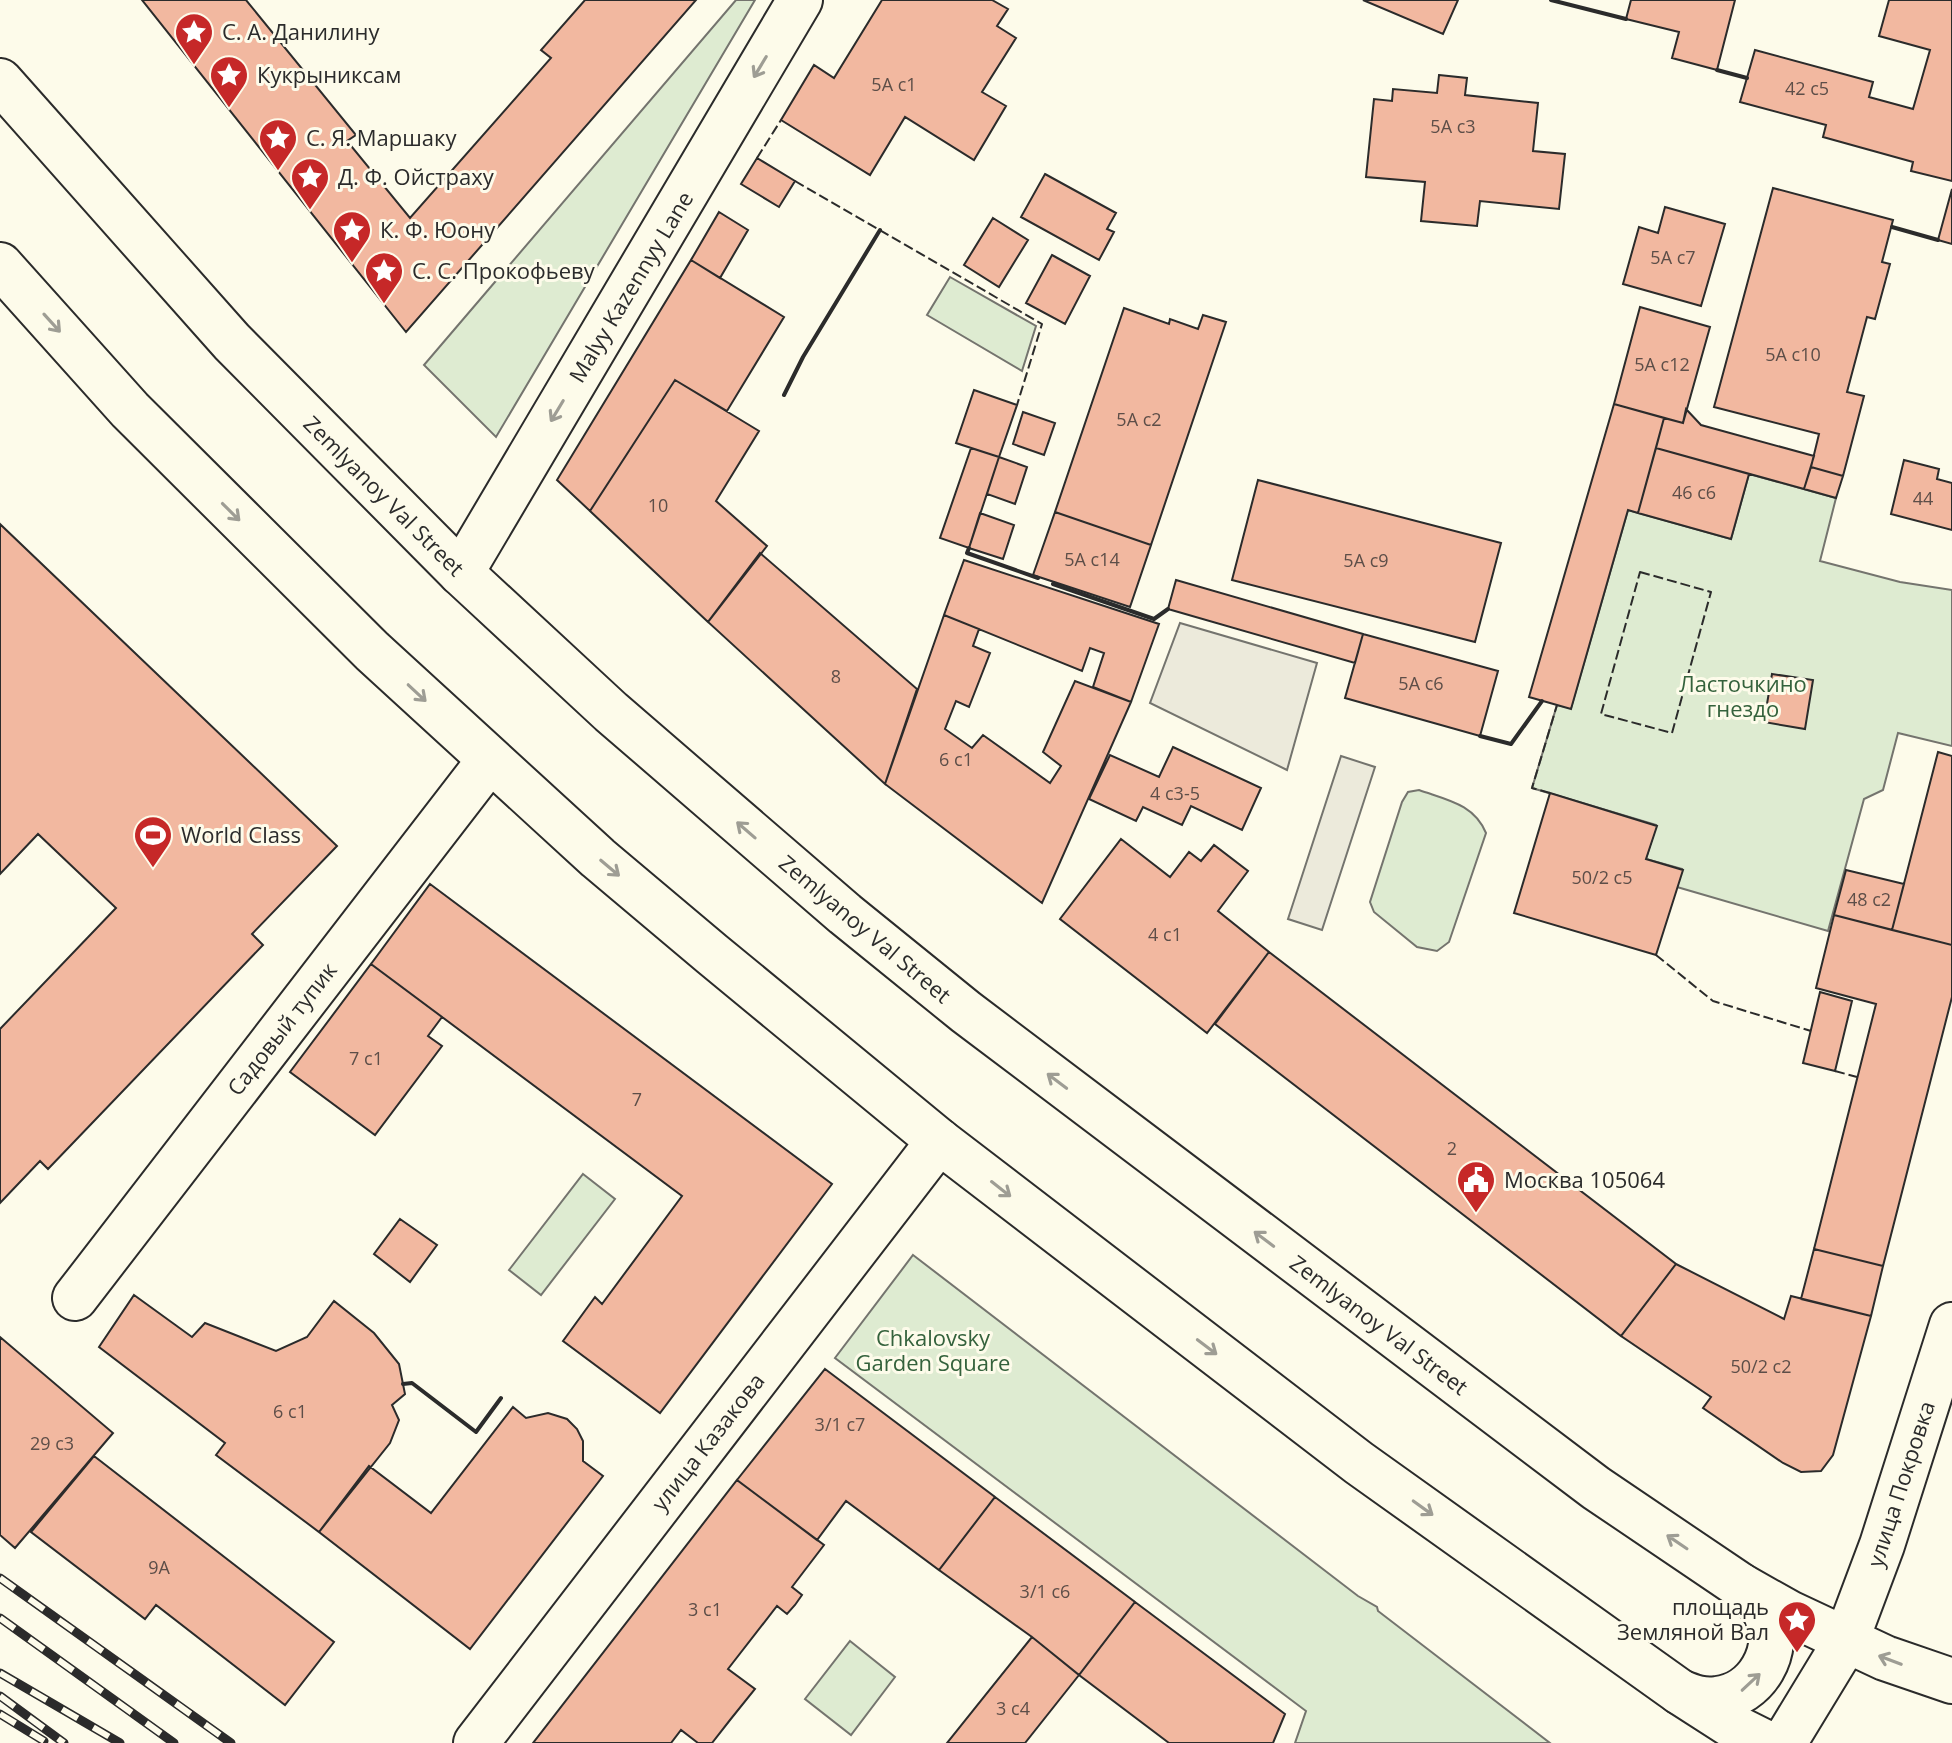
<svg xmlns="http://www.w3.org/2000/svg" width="1952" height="1743" font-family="'Open Sans',sans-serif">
	<rect width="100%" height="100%" fill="#fdfbea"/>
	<path fill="#deebd1" stroke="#74746e" stroke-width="2" d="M736 0H755L496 437 424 365Z
		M950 277 1036 326 1022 371 927 315Z
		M1749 474 1836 498 1820 561 1900 582 1952 590V746L1898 733 1883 790 1864 799 1828 931 1677 887 1682 869 1646 859 1656 825 1532 788 1557 705 1571 708 1628 510 1731 539Z
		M1419 790C1447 800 1474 804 1486 833L1449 942 1437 951 1417 947 1374 912 1370 902 1402 802 1408 792Z
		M583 1174 615 1199 541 1295 509 1270Z
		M913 1255 1358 1596 1377 1607 1378 1611 1550 1743H1295L1306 1711 835 1358Z
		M850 1641 895 1677 851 1735 805 1699Z"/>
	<path fill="#eceadb" stroke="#74746e" stroke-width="2" d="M1180 623 1317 663 1287 770 1150 703Z
		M1341 756 1375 767 1322 930 1288 919Z"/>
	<path fill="#f2b8a0" stroke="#2b2b2b" stroke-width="2" d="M142 0H246L356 135 347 141 410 218 551 58 541 50 585 0H696L406 332Z
		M882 0H992L1008 9 997 26 1016 38 982 92 1006 106 974 160 905 117 870 175 781 120 814 65 834 78Z
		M1363 0H1458L1443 34Z
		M1631 0H1735L1717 70 1672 58 1679 32 1626 19Z
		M1889 0H1952V181L1911 171 1913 162 1823 137 1826 125 1740 102 1755 50 1873 82 1869 97 1913 109 1930 50 1879 36Z
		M1439 75 1467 78 1465 95 1538 103 1533 151 1565 154 1559 209 1480 201 1477 226 1421 221 1425 182 1366 177 1374 99 1392 101 1393 89 1437 93Z
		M757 158 795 181 779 207 741 184Z
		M1045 174 1116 213 1107 229 1114 232 1099 260 1021 217Z
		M1773 188 1893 220 1882 262 1890 264 1875 319 1867 317 1847 392 1864 396 1843 476 1811 467 1819 434 1714 407Z
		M1952 189V244L1938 240Z
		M1665 207 1725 224 1701 306 1623 284 1639 227 1658 233Z
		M719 212 748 230 720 278 691 260Z
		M993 218 1028 240 999 287 964 265Z
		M1052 255 1090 276 1065 324 1026 303Z
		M691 260 784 317 727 411 675 380 590 511 557 480Z
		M1640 307 1710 327 1683 423 1614 404Z
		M1124 308 1169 324 1170 319 1198 329 1203 315 1226 322 1151 545 1055 512Z
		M675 380 759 431 716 501 767 546 708 622 590 511Z
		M974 390 1017 405 999 457 956 443Z
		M1614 404 1664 418 1638 513 1628 510 1571 709 1529 697Z
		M1686 409 1701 425 1814 456 1804 489 1656 448 1664 418 1683 423Z
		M1023 412 1055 423 1044 455 1013 444Z
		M971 448 999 457 969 548 940 538Z
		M1656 448 1749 474 1731 539 1638 513Z
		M999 457 1027 467 1015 504 987 494Z
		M1904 460 1939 469 1937 479 1952 483V530L1891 514Z
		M1811 467 1843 476 1836 498 1804 489Z
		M1258 480 1501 543 1475 642 1232 580Z
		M1055 512 1151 545 1130 607 1033 575Z
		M980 513 1014 525 1003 559 969 548Z
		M0 524 337 846 252 934 263 945 48 1169 40 1161 0 1203V1029L116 908 38 834 0 874Z
		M760 553 917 689 885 784 708 622Z
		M964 560 1159 624 1131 702 1093 687 1104 653 1090 648 1082 671 944 615Z
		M1176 580 1363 634 1355 663 1168 609Z
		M944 615 979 629 973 646 990 653 969 707 956 701 945 729 972 748 983 735 1050 783 1061 766 1043 752 1075 681 1131 702 1042 903 885 784Z
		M1363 634 1498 671 1480 736 1345 698Z
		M1772 674 1813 680 1805 729 1764 722Z
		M1173 747 1261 788 1242 830 1191 806 1182 825 1143 807 1136 821 1089 799 1110 755 1159 777Z
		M1938 752 1952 756V945L1892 930Z
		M1550 793 1657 826 1646 859 1683 870 1656 955 1514 913Z
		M1121 839 1170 877 1189 852 1201 861 1214 845 1248 871 1218 911 1269 952 1207 1033 1060 919Z
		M1846 870 1904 884 1892 930 1834 915Z
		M430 884 832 1184 660 1413 563 1341 595 1297 602 1304 682 1196 371 964Z
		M1834 915 1952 945V997L1883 1266 1814 1249 1876 1004 1816 988Z
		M1269 952 1676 1264 1621 1336 1215 1024Z
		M371 964 442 1017 428 1036 442 1046 375 1135 290 1072Z
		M1820 992 1852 1001 1835 1071 1803 1063Z
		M400 1219 437 1245 410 1282 374 1254Z
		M1814 1249 1883 1266 1871 1316 1801 1299Z
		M1676 1264 1784 1319 1791 1296 1871 1316 1833 1455 1821 1471 1801 1472 1783 1463 1703 1408 1711 1397 1621 1336Z
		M134 1295 192 1337 205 1323 276 1351 307 1337 334 1301 374 1333 399 1364 405 1394 392 1405 399 1420 390 1443 319 1532 216 1455 225 1443 99 1347Z
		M0 1337 113 1433 15 1548 0 1535Z
		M825 1369 995 1497 939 1570 846 1501 817 1540 737 1480Z
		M513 1407 526 1418 548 1413 567 1419 577 1429 583 1441V1461L603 1476 470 1649 319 1532 369 1466 431 1513Z
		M94 1456 334 1642 285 1705 156 1605 145 1619 31 1532Z
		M737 1480 824 1545 792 1587 802 1595 795 1605 787 1614 777 1606 728 1669 755 1689 730 1720 712 1743H698L681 1730 671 1743H533Z
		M995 1497 1135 1602 1079 1675 1032 1637 939 1570Z
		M1135 1602 1285 1714 1273 1743H1169L1079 1675Z
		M1032 1637 1079 1675 1025 1743H947Z"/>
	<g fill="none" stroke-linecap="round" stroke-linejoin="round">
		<g stroke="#2b2b2b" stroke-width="48">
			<path id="minor" d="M461 573 800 0
				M75 1298 489 761
				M1680 1692C1692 1697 1703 1701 1717 1699 1756 1695 1783 1651 1766 1614 1761 1602 1751 1594 1741 1586
				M476 1743 939 1141"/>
		</g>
		<g stroke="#2b2b2b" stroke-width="48">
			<path id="major" d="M0 81 232 342 461 573 611 712 845 914 966 1012 1596 1488 1741 1586 1789 1613 1885 1658 1952 1681
				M0 265 130 410 372 651 598 858 712 954 939 1141 1359 1463 1680 1692 1736 1728 1766 1743
				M1784 1743 1846 1641 1882 1545 1952 1325"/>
		</g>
		<use href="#minor" stroke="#fdfbea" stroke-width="44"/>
		<use href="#major" stroke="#fdfbea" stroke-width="44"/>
		<g stroke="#2b2b2b" stroke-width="9">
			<path id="rail" d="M0 1578 231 1743
				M0 1618 174 1743
				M0 1673 120 1743
				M0 1696 64 1743
				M0 1714 44 1741"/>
		</g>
		<use href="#rail" stroke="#fdfbea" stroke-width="6" stroke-dasharray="18" stroke-linecap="butt"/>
		<path stroke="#2b2b2b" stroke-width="2" stroke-dasharray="10 4" stroke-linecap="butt" d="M757 158 781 120
			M795 181 1042 324 1017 405
			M1640 572 1711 592 1672 733 1601 714Z
			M1550 793 1532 788 1557 705
			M1656 955 1713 1001 1811 1031
			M1835 1071 1857 1077"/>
		<path stroke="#2b2b2b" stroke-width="4" d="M1551 0 1626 19
			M1717 70 1747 78
			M1892 227 1938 240
			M784 395 803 357 880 230
			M969 548 967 553 1038 578
			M1053 584 1154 619 1168 609
			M1480 736 1511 744 1542 701
			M403 1384 412 1383 476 1432 501 1398"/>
	</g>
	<defs><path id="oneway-shaft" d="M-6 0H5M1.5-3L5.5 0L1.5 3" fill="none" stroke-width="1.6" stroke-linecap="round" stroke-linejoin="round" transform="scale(2)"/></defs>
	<g stroke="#9e9d94">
		<use href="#oneway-shaft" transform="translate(760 67) rotate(121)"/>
		<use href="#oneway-shaft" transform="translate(52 323) rotate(48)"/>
		<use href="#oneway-shaft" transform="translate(557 411) rotate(121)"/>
		<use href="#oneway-shaft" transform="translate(231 512) rotate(45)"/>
		<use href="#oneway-shaft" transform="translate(417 693) rotate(43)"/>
		<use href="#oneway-shaft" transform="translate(746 830) rotate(-139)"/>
		<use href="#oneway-shaft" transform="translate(610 868) rotate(40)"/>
		<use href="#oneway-shaft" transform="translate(1057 1081) rotate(-143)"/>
		<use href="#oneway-shaft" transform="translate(1001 1189) rotate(38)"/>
		<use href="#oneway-shaft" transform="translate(1264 1239) rotate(-143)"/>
		<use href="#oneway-shaft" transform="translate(1207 1347) rotate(37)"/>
		<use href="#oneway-shaft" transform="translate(1423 1508) rotate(36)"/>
		<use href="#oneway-shaft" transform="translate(1677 1542) rotate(-146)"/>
		<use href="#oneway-shaft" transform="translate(1890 1660) rotate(-159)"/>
		<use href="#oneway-shaft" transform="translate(1751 1682) rotate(-43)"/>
	</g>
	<defs>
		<g id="sight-pin" transform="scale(2)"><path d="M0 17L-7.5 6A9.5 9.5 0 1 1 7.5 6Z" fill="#c62828" stroke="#fdfbea"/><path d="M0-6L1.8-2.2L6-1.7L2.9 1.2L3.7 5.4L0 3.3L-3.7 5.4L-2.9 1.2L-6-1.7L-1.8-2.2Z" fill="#fff"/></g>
		<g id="stadium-pin" transform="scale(2)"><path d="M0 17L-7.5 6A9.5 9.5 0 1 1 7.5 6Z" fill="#c62828" stroke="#fdfbea"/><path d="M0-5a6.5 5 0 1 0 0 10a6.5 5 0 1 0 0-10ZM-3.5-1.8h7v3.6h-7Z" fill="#fff"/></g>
		<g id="civic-pin" transform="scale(2)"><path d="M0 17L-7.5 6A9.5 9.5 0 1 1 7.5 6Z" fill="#c62828" stroke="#fdfbea"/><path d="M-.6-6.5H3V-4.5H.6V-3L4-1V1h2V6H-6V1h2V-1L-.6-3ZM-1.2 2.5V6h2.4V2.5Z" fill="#fff"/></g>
	</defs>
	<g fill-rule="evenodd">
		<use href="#sight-pin" x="194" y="32"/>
		<use href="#sight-pin" x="229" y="75"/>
		<use href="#sight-pin" x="278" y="138"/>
		<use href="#sight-pin" x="310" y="177"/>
		<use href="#sight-pin" x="352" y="230"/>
		<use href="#sight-pin" x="384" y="271"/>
		<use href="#stadium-pin" x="153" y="835"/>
		<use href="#civic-pin" x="1476" y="1180"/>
		<use href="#sight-pin" x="1797" y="1620"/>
	</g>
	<g text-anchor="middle" stroke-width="6" stroke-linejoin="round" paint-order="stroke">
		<g font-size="18" fill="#5d4e48">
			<text x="894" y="91">5А с1</text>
			<text x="1807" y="95">42 с5</text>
			<text x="1453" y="133">5А с3</text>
			<text x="1673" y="264">5А с7</text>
			<text x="1793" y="361">5А с10</text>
			<text x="1662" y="371">5А с12</text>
			<text x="1139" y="426">5А с2</text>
			<text x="1694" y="499">46 с6</text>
			<text x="1923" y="505">44</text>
			<text x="658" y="512">10</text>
			<text x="1092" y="566">5А с14</text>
			<text x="1366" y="567">5А с9</text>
			<text x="836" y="683">8</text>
			<text x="1421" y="690">5А с6</text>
			<text x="956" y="766">6 с1</text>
			<text x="1175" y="800">4 с3-5</text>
			<text x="1602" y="884">50/2 с5</text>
			<text x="1869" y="906">48 с2</text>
			<text x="1165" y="941">4 с1</text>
			<text x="366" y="1065">7 с1</text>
			<text x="637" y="1106">7</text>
			<text x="1452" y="1155">2</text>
			<text x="1761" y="1373">50/2 с2</text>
			<text x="290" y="1418">6 с1</text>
			<text x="840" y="1431">3/1 с7</text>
			<text x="52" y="1450">29 с3</text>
			<text x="159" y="1574">9A</text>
			<text x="1045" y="1598">3/1 с6</text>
			<text x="705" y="1616">3 с1</text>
			<text x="1013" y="1715">3 с4</text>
		</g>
		<g font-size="22" fill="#2b2b2b" stroke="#fdfbea" text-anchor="start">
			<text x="222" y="40">С. А. Данилину</text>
			<text x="257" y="83">Кукрыниксам</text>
			<text x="306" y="146">С. Я. Маршаку</text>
			<text x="338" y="185">Д. Ф. Ойстраху</text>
			<text x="380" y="238">К. Ф. Юону</text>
			<text x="412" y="279">С. С. Прокофьеву</text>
			<text x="181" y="843">World Class</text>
			<text x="1504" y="1188">Москва 105064</text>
			<text x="1769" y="1615" text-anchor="end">площадь<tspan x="1769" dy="25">Земляной Вал</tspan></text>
		</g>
		<g font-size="22" fill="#2b2b2b" stroke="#fdfbea">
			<text transform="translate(631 287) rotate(-59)" y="8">Malyy Kazennyy Lane</text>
			<text transform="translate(384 496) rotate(45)" y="8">Zemlyanoy Val Street</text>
			<text transform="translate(865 929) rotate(40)" y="8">Zemlyanoy Val Street</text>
			<text transform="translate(282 1029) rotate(-52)" y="8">Садовый тупик</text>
			<text transform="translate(1379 1325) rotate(37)" y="8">Zemlyanoy Val Street</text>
			<text transform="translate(708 1442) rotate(-52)" y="8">улица Казакова</text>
			<text transform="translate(1901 1484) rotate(-72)" y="8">улица Покровка</text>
		</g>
		<g font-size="22" fill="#34623c" stroke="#fdfbea">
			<text x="1743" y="692">Ласточкино<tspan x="1743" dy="25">гнездо</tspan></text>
			<text x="933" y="1346">Chkalovsky<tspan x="933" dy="25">Garden Square</tspan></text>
		</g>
	</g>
</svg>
